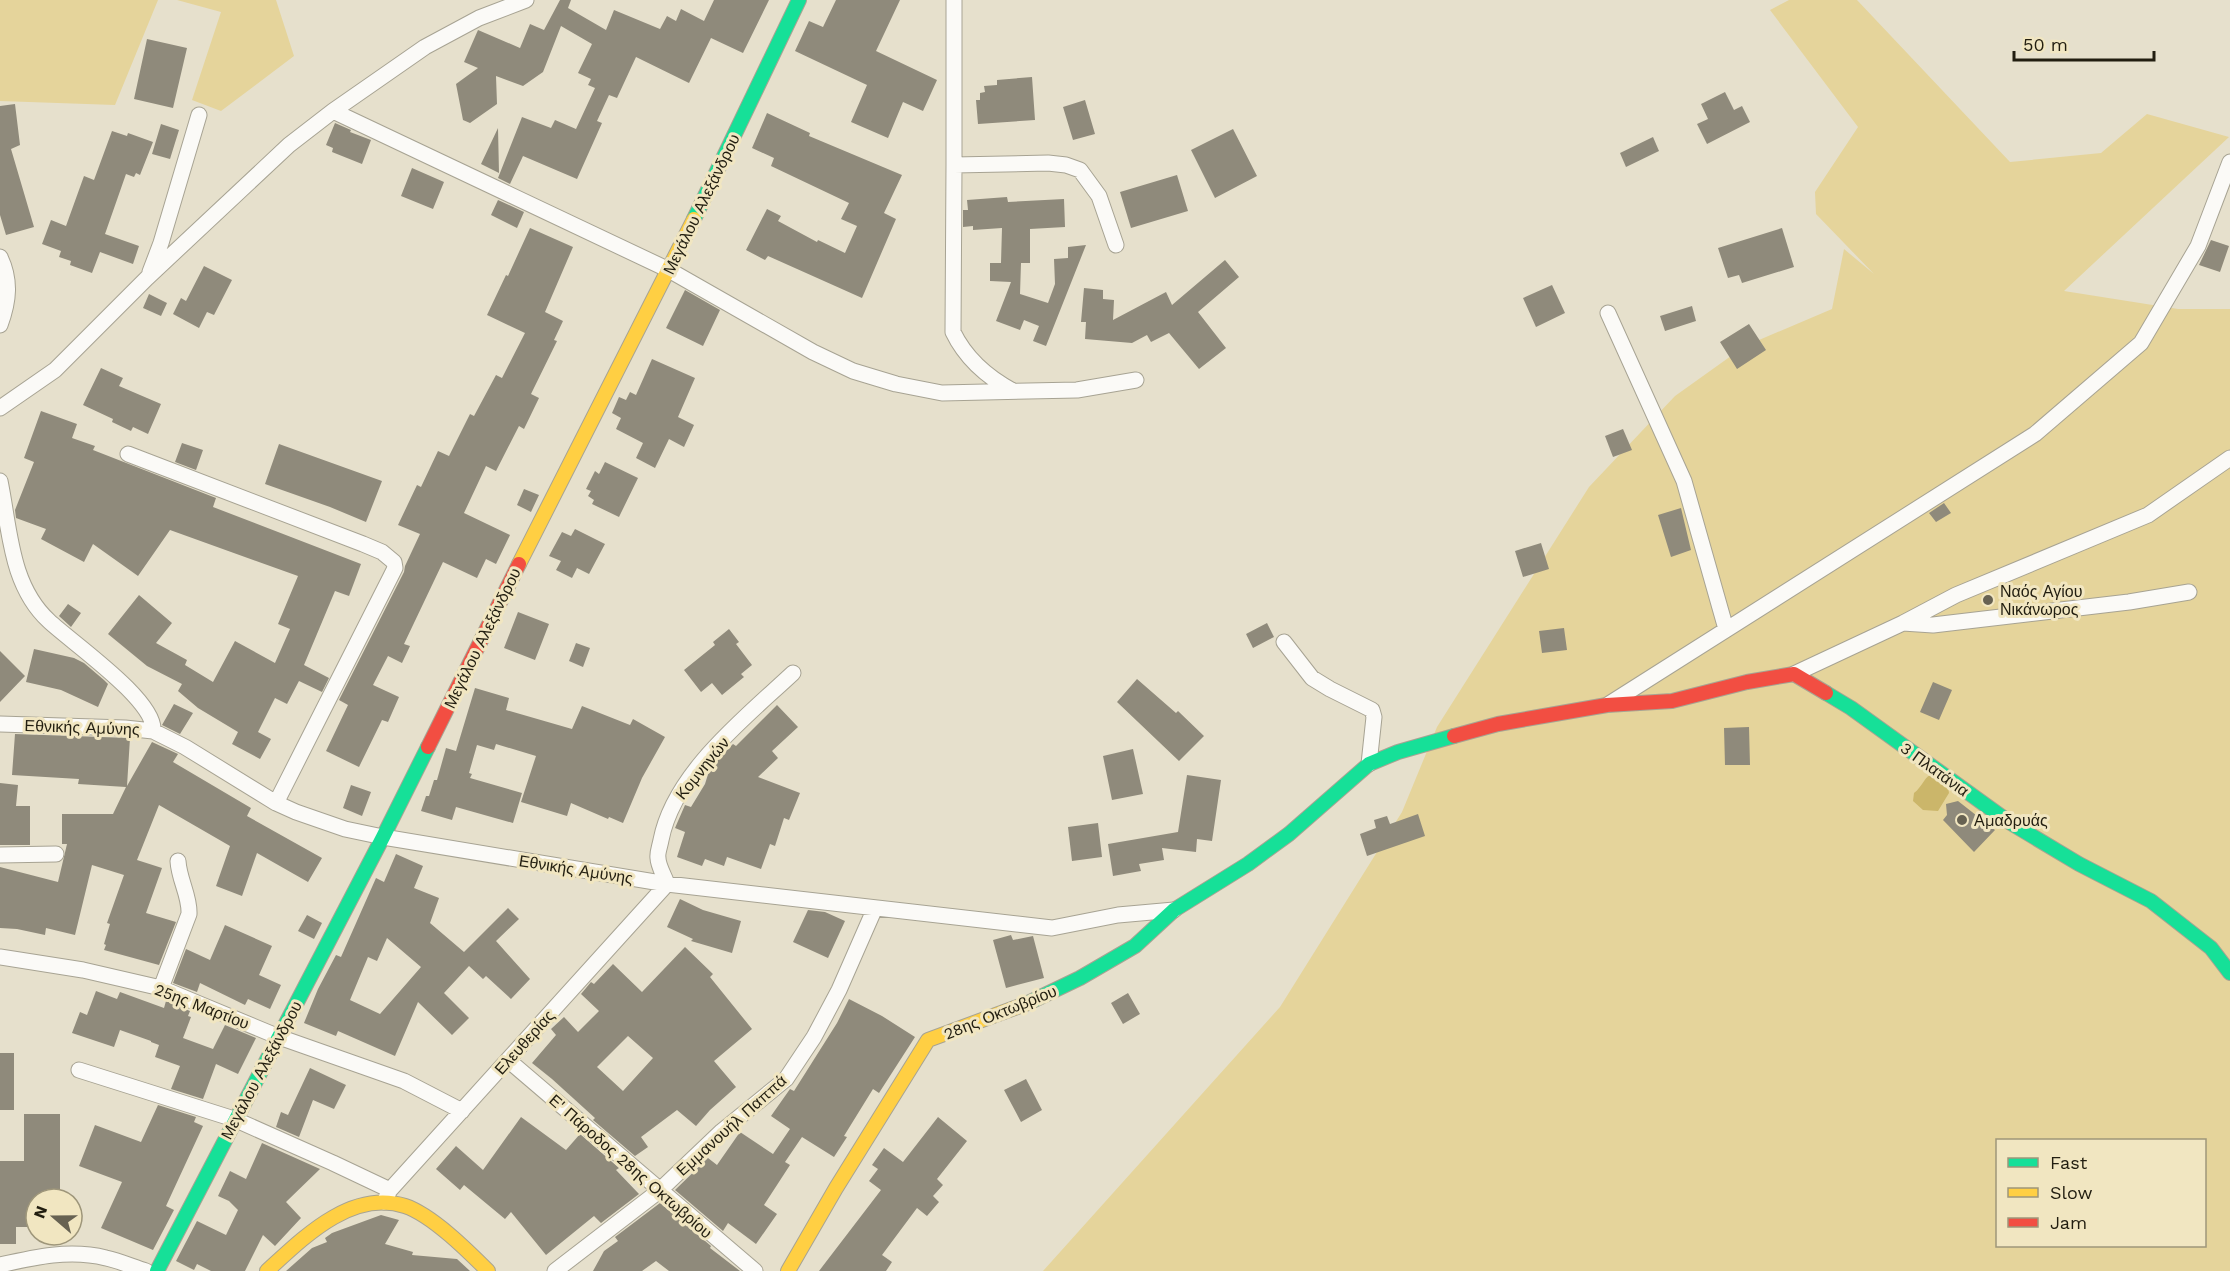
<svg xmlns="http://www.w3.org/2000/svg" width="2230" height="1271" font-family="'Work Sans',sans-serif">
	<rect width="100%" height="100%" fill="#e6e0cc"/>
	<path fill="#e5d49b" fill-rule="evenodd" d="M0 0H158L115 105 0 101Z
		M177 0H276L294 56 221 111 192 100 221 12Z
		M1789 0H1857L2010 162 2101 153 2147 114 2229 137 2064 291 2178 309H2230V1271H1043L1280 1007 1402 812 1437 727 1589 487 1675 396 1745 346 1832 309 1844 249 1874 274 1816 214 1815 192 1858 127 1770 10ZM1998 1140H2204V1246H1998Z"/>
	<path fill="#cbb66a" d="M1930 775 1948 787 1949 793 1938 811 1923 810 1913 801 1914 793C1922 787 1924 778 1930 775Z"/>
	<path fill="#8f8a7b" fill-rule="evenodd" d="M560 0H571L568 8 606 30 614 10 660 29 667 16 676 21 681 9 704 21 714 0H769L743 53 711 38 689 83 636 57 617 98 609 95 597 121 602 123 577 179 523 156 510 184 498 178 522 117 551 128 555 120 576 129 595 88 588 85 591 79 578 73 592 44 561 26 543 72 523 86 496 76 497 104 470 123 463 120 456 84 478 68 464 62 478 30 520 48 530 24 544 30Z
		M836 0H900L876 51 937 80 923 111 903 102 888 138 851 122 867 85 795 51 809 21 823 27Z
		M147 39 187 48 173 108 134 99Z
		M1032 77 1035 120 978 124 976 100H980V93L985 92 984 86 997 85V80Z
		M1725 92 1734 110 1742 106 1750 122 1707 144 1697 124 1708 119 1701 104Z
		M1085 100 1095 134 1073 140 1063 107Z
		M15 104 20 145 11 149 34 227 6 235 0 215V106Z
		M767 113 810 133 809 136 902 175 884 213 896 219 862 298 768 256 765 260 746 250 767 209 781 216 778 221 817 242 818 240 845 253 857 226 841 219 849 203 771 166 774 158 752 148Z
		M335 123 351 130 350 132 371 140 362 164 332 152 333 148 326 145Z
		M161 124 179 130 170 159 152 154Z
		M498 128 499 173 481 164Z
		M1233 129 1257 176 1215 198 1191 150Z
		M112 131 127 136 128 133 153 142 140 175 136 173 134 177 126 174 105 234 139 246 133 264 100 252 92 273 70 265 71 261 59 257 61 251 42 244 51 220 66 226 84 176 94 180Z
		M1653 137 1659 151 1626 167 1620 153Z
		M412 168 444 182 433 209 401 196Z
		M1177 175 1188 211 1131 228 1120 192Z
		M1007 197 1008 202 1064 199 1065 227 1030 229V263H1021L1020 294 1048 303 1055 284 1054 259 1068 258V247L1086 245 1046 346 1033 341 1039 326 1024 320 1020 330 996 321 1011 282 990 281V263H1001L1002 228 973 230V226L963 227V210H968L967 200Z
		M498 200 524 212 517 228 491 215Z
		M530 228 573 247 545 312 563 321 554 340 557 341 531 394 539 398 524 429 519 426 496 471 486 466 464 513 510 535 496 564 486 559 477 578 443 562 404 644 410 646 402 663 388 656 373 685 399 697 388 722 382 720 359 767 326 751 348 705 339 700 404 572 405 566 420 534 398 525 417 485 421 487 438 451 449 456 470 414 474 416 496 375 502 378 525 333 487 315 506 275 508 276Z
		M1782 228 1794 267 1742 283 1739 275 1728 278 1718 248Z
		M2211 240 2229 246 2220 272 2199 265Z
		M1225 260 1239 277 1198 312 1226 348 1199 369 1169 333 1151 342 1147 335 1132 343 1085 339 1086 322H1081L1084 288 1103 290V299L1114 300 1113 320 1166 292 1172 305Z
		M204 266 232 280 214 315 207 312 199 328 173 314 181 298 186 301Z
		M1552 285 1565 313 1536 327 1523 298Z
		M685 290 720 310 703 346 666 328Z
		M149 294 167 303 161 316 143 308Z
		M1692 306 1696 321 1665 331 1660 316Z
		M1749 324 1766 350 1737 369 1720 342Z
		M652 359 695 378 678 417 694 425 684 447 669 439 655 468 636 458 643 443 616 429 621 418 612 413 619 397 626 400 630 392 636 395Z
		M101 368 123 378 119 386 161 404 148 434 133 427 131 431 112 422 113 419 83 405Z
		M41 411 77 424 72 438 95 446 93 450 216 498 213 507 361 564 349 596 335 591 304 665 329 678 322 692 299 681 287 704 275 698 258 732 271 739 260 759 232 744 238 732 198 708 178 691 182 684 147 666 108 634 139 595 172 623 156 643 187 660 185 665 213 682 235 641 275 663 290 629 278 624 298 576 170 530 138 576 93 544 84 562 41 539 46 529 16 518 15 510 34 462 24 458Z
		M1623 429 1632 450 1613 457 1605 436Z
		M182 443 203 450 196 470 175 462Z
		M279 444 382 481 366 522 330 507 265 484Z
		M605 462 638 478 619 517 592 504 594 500 588 496 591 491 586 489 595 471 599 474Z
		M524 489 539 495 531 512 517 505Z
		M1944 503 1951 513 1936 522 1929 513Z
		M1681 508 1691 550 1671 557 1658 515Z
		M575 529 605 544 589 574 577 568 572 578 556 570 561 561 549 556 562 532 571 536Z
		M1541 543 1549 569 1523 577 1515 551Z
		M68 604 81 613 71 627 59 616Z
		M518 612 549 624 535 660 504 648Z
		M1267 623 1274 637 1253 648 1246 634Z
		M1564 628 1567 650 1542 653 1539 631Z
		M729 629 739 642 736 644 752 665 741 674 744 677 722 695 712 683 701 692 684 670 715 645 713 642Z
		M576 643 590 648 583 667 569 661Z
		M34 649 74 658 84 663 104 680 108 684 98 707 61 690 26 682Z
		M0 651 25 676 0 702Z
		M1137 679 1176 713 1178 711 1204 736 1179 761 1117 702Z
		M1933 682 1952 690 1939 720 1920 712Z
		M475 688 509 698 506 710 572 729 582 706 630 725 633 719 665 737 642 778 623 823 609 817 608 819 571 803 567 816 521 802 536 756 496 744 494 750 477 745 469 773 472 774 470 778 522 793 513 823 456 807 452 820 421 811 426 796H429L434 780H437L446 748 456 751Z
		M174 704 193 713 180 734 162 725Z
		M777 705 798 727 772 751 778 758 758 777 800 793 789 820 784 818 775 846 770 844 761 869 727 857 724 866 705 859 702 866 677 857 685 832 675 828 685 805 691 807 705 784 710 768 718 759 733 744 736 746Z
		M1749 727 1750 765H1725L1724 728Z
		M15 734 130 738 127 786 152 742 178 754 173 762 251 808 247 816 322 858 308 882 257 853 242 896 216 886 230 846 159 805 137 860 162 868 146 913 176 922 159 965 104 950 106 945 104 944 110 924 107 923 124 875 92 865 75 935 46 928 45 935 17 929 0 928V867L58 882 67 844H62V814H113L126 787 78 784 79 779 12 775Z
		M1133 749 1143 794 1112 800 1103 756Z
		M1187 775 1221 780 1212 841 1197 839 1196 852 1162 848 1164 860 1139 864 1141 871 1113 876 1108 844 1178 832Z
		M0 783 18 785 16 806H30V845H0Z
		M351 785 371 792 362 816 343 808Z
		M1958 801 1995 830 1974 852 1943 820 1947 815 1946 804Z
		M1418 814 1425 836 1367 856 1360 834 1376 828 1374 820 1387 816 1390 824Z
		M1098 823 1102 857 1072 861 1068 827Z
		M396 854 423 866 414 888 439 898 430 923 464 952 508 908 519 919 496 941 530 979 511 999 486 976 483 979 469 966 444 993 469 1018 452 1035 418 1002 395 1056 338 1031 336 1036 304 1023 318 989 336 955 341 957 376 878 384 882ZM387 938 421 967 380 1014 350 1000 368 957 377 961Z
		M680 899 703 910 741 921 732 953 691 941 693 939 667 927Z
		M808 910 825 912 845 921 828 958 793 942Z
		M307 915 322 923 314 939 298 931Z
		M225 925 272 946 259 975 281 985 270 1009 248 999 245 1005 200 983 197 992 173 983 186 949 210 960Z
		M1011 935 1013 940 1033 936 1044 978 1006 988 993 940Z
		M685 947 713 974 710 977 752 1029 714 1061 736 1087 710 1110 696 1126 677 1110 641 1137 648 1147 635 1156 593 1120 595 1118 552 1079 532 1063 556 1035 551 1029 564 1017 578 1032 599 1011 581 994 591 982 594 984 613 964 642 992ZM628 1036 653 1058 623 1091 597 1067Z
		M96 991 117 999 120 992 164 1008 166 1001 190 1011 188 1016 191 1017 183 1038 213 1049 225 1025 256 1038 238 1074 216 1064 203 1099 171 1089 180 1066 155 1057 159 1045 151 1042V1041L120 1030 114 1047 72 1033 80 1012 87 1015Z
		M1128 993 1140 1014 1123 1024 1111 1003Z
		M849 999 882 1016 915 1037 879 1093 873 1089 844 1136 847 1137 834 1157 802 1137 785 1162 790 1165 764 1205 777 1214 756 1244 728 1223 723 1231 675 1190 708 1158 717 1165 740 1132 773 1154 790 1129 771 1116 790 1089 794 1091 837 1023Z
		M0 1053H14V1110H0Z
		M310 1068 346 1085 334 1109 313 1100 299 1137 276 1127 281 1112 288 1115Z
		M1026 1079 1042 1110 1021 1122 1004 1090Z
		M158 1105 196 1117 194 1122 203 1126 166 1206 174 1210 153 1250 101 1228 122 1182 79 1166 95 1125 141 1142Z
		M24 1114H60V1199H36V1227H16V1244H0V1161H24Z
		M521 1117 566 1150 580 1134 619 1168 616 1170 639 1194 601 1223 594 1216 546 1255 511 1212 505 1219 464 1185 460 1190 436 1169 456 1146 483 1170Z
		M938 1117 967 1141 937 1179 943 1185 933 1196 939 1202 927 1216 917 1208 882 1255 892 1262 886 1271H819L881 1190 869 1181 878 1169 872 1165 884 1148 903 1162Z
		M262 1143 320 1169 286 1202 301 1218 275 1246 263 1235 245 1271H211L197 1264 194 1270 176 1261 197 1221 226 1235 238 1210 229 1201 218 1196 230 1171 246 1179Z
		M660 1203 711 1246 710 1248 740 1271H669L656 1261 642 1271H593L604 1251 618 1241 615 1237Z
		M381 1215 399 1220 385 1244 413 1252 412 1255 457 1259 470 1271H286L312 1248 327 1242 325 1238 332 1233Z"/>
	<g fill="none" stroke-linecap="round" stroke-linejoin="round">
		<g stroke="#a7a393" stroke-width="17">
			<path id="street" d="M526 0 479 18 425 47 333 111 669 270 813 352 853 371 896 384 942 393 1077 390 1136 380
				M954 0V165L1048 163 1066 165 1080 170 1099 196 1116 245
				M954 165 953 332C966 359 987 377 1013 391
				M0 257C11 280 9 301 0 325
				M150 272 161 243 199 115
				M1608 313 1684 481 1726 629
				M0 408 55 370 147 278 289 145 333 111
				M128 454 363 544 382 552 394 562 395 568 390 578 276 803
				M0 481C10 529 10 585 49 621 71 642 157 701 153 731
				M1903 623 1933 625 2129 602 2189 592
				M1284 642 1312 678 1330 689 1372 710 1374 717 1369 764
				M1794 674 1903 623 1956 595 2148 515 2230 458
				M1609 704 2035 434 2141 343 2198 246 2230 162
				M0 724 125 728 153 731 185 747 276 803 296 812 345 829 383 837 667 884 1052 928 1118 915 1174 910
				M0 855 56 854
				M0 957 83 970 161 988 279 1037 404 1081 462 1111
				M161 988 189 914C190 896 179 880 178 861
				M508 1060 755 1271
				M79 1070 234 1119 333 1163 390 1190
				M384 1202 390 1190 667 884C665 877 658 866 658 858 657 853 660 846 661 840 674 773 745 718 793 673
				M0 1265C35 1257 70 1249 106 1258 120 1261 133 1267 146 1271
				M555 1271 659 1191 722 1131 786 1079 814 1037 839 990 875 908"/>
		</g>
		<g stroke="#a7a393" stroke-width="16">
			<path id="fast" d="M694 219 799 0
				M1826 693 1851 708 2009 822 2079 864 2151 901 2211 948 2230 973
				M1028 1003 1080 978 1135 946 1174 910 1248 864 1289 834 1369 764 1398 752 1454 736
				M157 1271 383 837 428 747"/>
		</g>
		<g stroke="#a7a393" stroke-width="16">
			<path id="slow" d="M519 564 694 219
				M267 1271C303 1238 351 1189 405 1206 432 1215 468 1251 488 1271
				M788 1271 836 1188 928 1040 1028 1003"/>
		</g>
		<g stroke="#a7a393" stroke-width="16">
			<path id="jam" d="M1454 736 1498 724 1607 705 1672 701 1747 682 1794 674 1826 693
				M428 747 519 564"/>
		</g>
		<use href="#street" stroke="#fbfaf7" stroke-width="15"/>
		<use href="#fast" stroke="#16e098" stroke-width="14"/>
		<use href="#slow" stroke="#ffcf43" stroke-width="14"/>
		<use href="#jam" stroke="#f24e42" stroke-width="14"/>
	</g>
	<g fill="#676252" stroke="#f1e6c1" stroke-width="2">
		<circle cx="1988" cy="600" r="6"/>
		<circle cx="1962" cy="820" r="6"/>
	</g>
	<g text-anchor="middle" stroke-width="6" stroke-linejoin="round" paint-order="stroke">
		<g font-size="16" fill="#221e10" stroke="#f1e6c1">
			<text transform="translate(701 204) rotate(-64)" y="6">Μεγάλου Αλεξάνδρου</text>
			<text transform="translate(482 638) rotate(-64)" y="6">Μεγάλου Αλεξάνδρου</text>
			<text transform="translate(82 727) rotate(2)" y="6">Εθνικής Αμύνης</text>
			<text transform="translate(702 768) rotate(-51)" y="6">Κομνηνών</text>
			<text transform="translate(1935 769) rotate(36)" y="6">3 Πλατάνια</text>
			<text transform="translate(576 869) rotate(9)" y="6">Εθνικής Αμύνης</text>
			<text transform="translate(202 1006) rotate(21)" y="6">25ης Μαρτίου</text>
			<text transform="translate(1000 1012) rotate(-22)" y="6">28ης Οκτωβρίου</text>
			<text transform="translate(524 1042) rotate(-48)" y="6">Ελευθερίας</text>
			<text transform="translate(261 1070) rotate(-62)" y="6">Μεγάλου Αλεξάνδρου</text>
			<text transform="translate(731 1125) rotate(-42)" y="6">Εμμανουήλ Παππά</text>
			<text transform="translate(631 1166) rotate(41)" y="6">Ε' Πάροδος 28ης Οκτωβρίου</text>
		</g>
		<g font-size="16" fill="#221e10" stroke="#f1e6c1" text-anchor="start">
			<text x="2000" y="597">Ναός Αγίου<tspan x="2000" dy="18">Νικάνωρος</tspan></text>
			<text x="1974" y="826">Αμαδρυάς</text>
		</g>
	</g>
	<rect x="1996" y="1139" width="210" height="108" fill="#f1e6c1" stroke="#9e967a" stroke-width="1.5"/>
	<rect x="2008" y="1158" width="30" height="9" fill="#16e098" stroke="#9e967a" stroke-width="1.5"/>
	<text x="2050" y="1169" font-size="18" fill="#221e10">Fast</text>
	<rect x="2008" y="1188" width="30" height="9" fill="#ffcf43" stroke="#9e967a" stroke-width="1.5"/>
	<text x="2050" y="1199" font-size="18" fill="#221e10">Slow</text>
	<rect x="2008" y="1218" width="30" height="9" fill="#f24e42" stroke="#9e967a" stroke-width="1.5"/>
	<text x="2050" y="1229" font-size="18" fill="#221e10">Jam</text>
	<g transform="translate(54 1217) rotate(290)"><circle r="28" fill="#f1e6c1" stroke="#9e967a" stroke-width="1.5"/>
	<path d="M0-4.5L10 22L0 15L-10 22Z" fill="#676252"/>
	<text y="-9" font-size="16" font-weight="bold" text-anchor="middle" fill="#221e10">N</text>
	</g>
	<path d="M2014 51v9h140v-9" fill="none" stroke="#221e10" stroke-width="3"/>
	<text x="2023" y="51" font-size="18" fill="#221e10" stroke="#f1e6c1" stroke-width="4.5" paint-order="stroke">50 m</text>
</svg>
